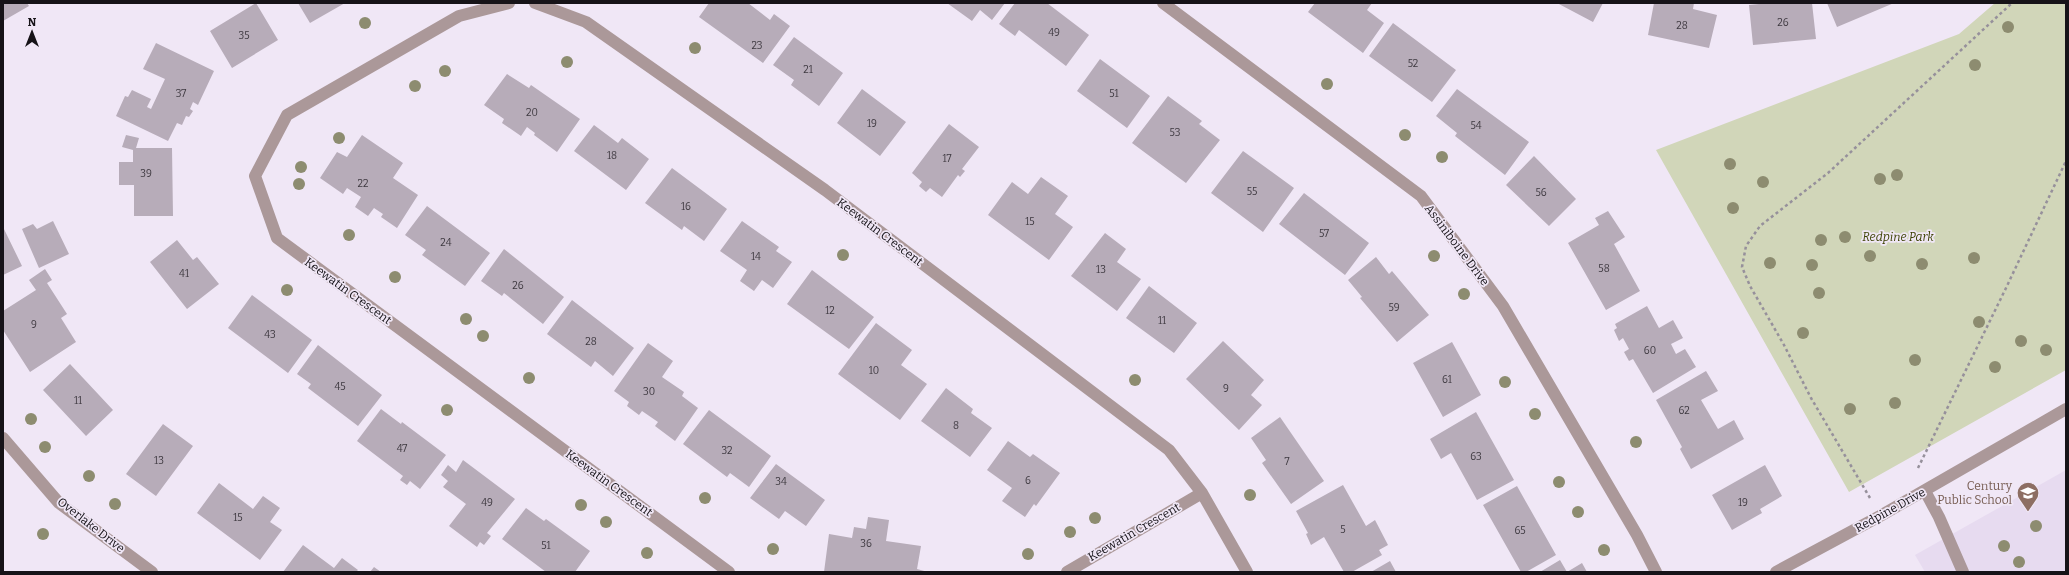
<svg xmlns="http://www.w3.org/2000/svg" width="2069" height="575" font-family="Bitter,serif">
	<rect width="100%" height="100%" fill="#f0e7f6"/>
	<path fill="#e7dbf0" d="M2066 470V572H1925L1915 555Z"/>
	<path fill="#d1d6b9" d="M1995 3H2066V370L1849 492 1656 150 1959 34Z"/>
	<path fill="#b7acb9" d="M3 3H27L29 6 3 21Z
		M256 3 278 40 232 68 210 31Z
		M298 3H345L310 23Z
		M709 3H748L770 20 774 14 790 26 763 63 699 17Z
		M947 3H1005L992 20 980 10 972 21Z
		M1015 3H1047L1089 35 1066 66 1019 30 1015 36 999 24Z
		M1315 3H1372L1367 10 1384 23 1363 53 1308 12Z
		M1557 3H1603L1593 22Z
		M1654 3H1694L1693 9 1717 15 1709 48 1648 35Z
		M1769 3H1812L1816 39 1753 45 1749 5Z
		M1827 3H1894L1837 27Z
		M1393 23 1456 70 1432 102 1369 56Z
		M794 37 843 73 819 106 791 85 794 80 773 65Z
		M156 43 214 71 198 105 193 102 190 109 193 111 189 117 186 116 182 125 177 123 168 141 116 116 125 96 128 97 132 90 151 99 147 107 151 109 165 79 143 69Z
		M1100 59 1150 96 1127 128 1077 91Z
		M507 74 529 88 531 85 580 119 557 152 534 135 535 133 527 127 521 136 502 123 504 119 484 105Z
		M862 89 906 122 880 156 837 123Z
		M1457 89 1529 142 1505 175 1455 136 1457 133 1436 116Z
		M1168 96 1202 121 1199 124 1220 140 1186 183 1132 143Z
		M949 124 979 147 962 169 965 171 960 177 958 175 942 197 930 188 926 192 919 186 922 182 912 173Z
		M594 125 618 143 622 138 649 159 626 190 574 151Z
		M126 135 139 138 136 148H172L173 216H134V185H119V162H133V150L122 147Z
		M362 135 403 163 393 178 418 195 397 228 381 217 383 214 374 208 368 216 355 207 361 197 347 188 343 194 320 178 337 152 347 157Z
		M1243 151 1294 188 1263 232 1211 193Z
		M1534 156 1576 199 1549 226 1506 185Z
		M672 168 727 209 704 241 684 226 682 230 645 203Z
		M1041 177 1068 196 1055 214 1073 227 1049 260 988 215 1012 182 1028 194Z
		M1304 193 1369 243 1345 275 1279 224Z
		M427 206 490 253 465 286 422 255 426 250 405 235Z
		M1608 211 1625 237 1614 244 1640 291 1606 310 1568 243 1599 225 1595 218Z
		M53 221 69 254 39 268 22 229 33 224 37 229Z
		M742 221 779 247 776 251 792 262 773 288 762 280 754 291 740 281 747 270 720 251Z
		M3 227 22 266 3 275Z
		M1105 233 1126 249 1117 262 1141 279 1117 311 1071 276Z
		M177 240 193 260 197 257 219 284 187 309 150 262Z
		M504 249 564 297 543 324 504 293 502 296 481 281Z
		M1376 257 1389 274 1392 271 1429 315 1397 342 1360 298 1362 297 1348 280Z
		M45 269 52 280 47 283 67 314 61 318 76 342 30 372 3 330V311L36 290 29 280Z
		M812 270 874 317 849 349 787 304Z
		M1149 286 1197 323 1174 353 1126 318Z
		M252 295 312 340 288 373 228 328Z
		M572 300 634 348 613 376 595 361 591 367 547 334Z
		M1647 306 1659 328 1673 320 1683 338 1671 344 1676 354 1685 349 1696 367 1653 393 1633 359 1629 361 1624 352 1629 349 1623 338 1619 341 1614 330 1617 328 1615 324Z
		M876 323 912 350 901 365 927 384 900 420 838 374Z
		M1223 341 1264 380 1251 395 1262 405 1239 430 1186 379Z
		M1452 342 1481 395 1443 417 1413 363Z
		M648 343 673 361 662 377 684 392 682 396 698 408 675 441 655 426 658 422 642 411 639 415 627 406 629 402 614 391Z
		M318 345 382 395 358 426 308 388 311 384 297 374Z
		M70 364 113 410 86 436 43 390Z
		M1706 371 1718 391 1701 400 1718 429 1734 420 1744 439 1691 469 1680 449 1682 447 1656 400Z
		M946 388 973 409 971 413 992 428 970 457 921 421Z
		M381 409 401 424 402 422 446 455 420 489 410 481 407 485 400 480 403 476 357 441Z
		M709 410 771 456 749 487 730 473 727 477 683 444Z
		M1476 412 1514 480 1477 500 1451 453 1441 459 1430 439Z
		M1280 417 1324 481 1291 504 1262 463 1266 460 1251 438Z
		M163 424 193 446 156 496 126 474Z
		M1008 441 1030 457 1033 454 1060 473 1036 506 1034 504 1025 517 1002 501 1012 488 987 470Z
		M463 460 515 499 487 533 491 536 484 545 480 542 477 547 449 526 466 504 443 487 448 481 441 475 448 465 456 472Z
		M776 464 825 500 806 526 785 511 779 519 750 498Z
		M1765 465 1782 496 1760 509 1762 513 1732 530 1712 495Z
		M219 483 253 509 263 496 280 508 270 522 282 530 260 560 197 513Z
		M1343 485 1366 526 1375 520 1388 545 1379 550 1382 555 1352 572H1344L1324 537 1311 545 1306 534 1308 533 1296 511Z
		M1517 486 1556 555 1526 572H1521L1483 505Z
		M526 508 544 521 546 519 590 551 575 572H546L502 539Z
		M868 517 889 520 886 541 921 546 917 569 928 572H824L829 534 852 538 854 527 866 529Z
		M303 545 334 568 342 558 358 570 356 572H283Z
		M1560 560 1567 572 1582 563 1587 572H1540Z
		M1390 561 1396 572H1371Z
		M374 567 381 572H370Z"/>
	<g fill="none" stroke-linecap="round" stroke-linejoin="round">
		<path stroke="#96909b" stroke-width="2.5" stroke-dasharray="3 3" stroke-linecap="butt" d="M1918 468 2006 288 2066 161
			M1870 498 1811 398 1784 345 1750 286 1742 267 1746 246 1760 226 1828 173 2012 3"/>
		<path stroke="#ab9899" stroke-width="12" d="M509 3 459 16 287 115 255 176 277 238 729 572
			M535 3 586 22 825 190 1169 450 1202 493 1247 572
			M1163 3 1421 196 1503 306 1637 535 1656 572
			M3 438 59 503 152 572
			M1925 491 1939 517 1963 572
			M1067 572 1202 493
			M1776 572 1880 516 2066 409"/>
	</g>
	<g fill="#8d8c70">
		<circle cx="365" cy="23" r="6"/>
		<circle cx="2008" cy="27" r="6"/>
		<circle cx="695" cy="48" r="6"/>
		<circle cx="567" cy="62" r="6"/>
		<circle cx="1975" cy="65" r="6"/>
		<circle cx="445" cy="71" r="6"/>
		<circle cx="1327" cy="84" r="6"/>
		<circle cx="415" cy="86" r="6"/>
		<circle cx="1405" cy="135" r="6"/>
		<circle cx="339" cy="138" r="6"/>
		<circle cx="1442" cy="157" r="6"/>
		<circle cx="1730" cy="164" r="6"/>
		<circle cx="301" cy="167" r="6"/>
		<circle cx="1897" cy="175" r="6"/>
		<circle cx="1880" cy="179" r="6"/>
		<circle cx="1763" cy="182" r="6"/>
		<circle cx="299" cy="184" r="6"/>
		<circle cx="1733" cy="208" r="6"/>
		<circle cx="349" cy="235" r="6"/>
		<circle cx="1845" cy="237" r="6"/>
		<circle cx="1821" cy="240" r="6"/>
		<circle cx="843" cy="255" r="6"/>
		<circle cx="1434" cy="256" r="6"/>
		<circle cx="1870" cy="256" r="6"/>
		<circle cx="1974" cy="258" r="6"/>
		<circle cx="1770" cy="263" r="6"/>
		<circle cx="1922" cy="264" r="6"/>
		<circle cx="1812" cy="265" r="6"/>
		<circle cx="395" cy="277" r="6"/>
		<circle cx="287" cy="290" r="6"/>
		<circle cx="1819" cy="293" r="6"/>
		<circle cx="1464" cy="294" r="6"/>
		<circle cx="466" cy="319" r="6"/>
		<circle cx="1979" cy="322" r="6"/>
		<circle cx="1803" cy="333" r="6"/>
		<circle cx="483" cy="336" r="6"/>
		<circle cx="2021" cy="341" r="6"/>
		<circle cx="2046" cy="350" r="6"/>
		<circle cx="1915" cy="360" r="6"/>
		<circle cx="1995" cy="367" r="6"/>
		<circle cx="529" cy="378" r="6"/>
		<circle cx="1135" cy="380" r="6"/>
		<circle cx="1505" cy="382" r="6"/>
		<circle cx="1895" cy="403" r="6"/>
		<circle cx="1850" cy="409" r="6"/>
		<circle cx="447" cy="410" r="6"/>
		<circle cx="1535" cy="414" r="6"/>
		<circle cx="31" cy="419" r="6"/>
		<circle cx="1636" cy="442" r="6"/>
		<circle cx="45" cy="447" r="6"/>
		<circle cx="89" cy="476" r="6"/>
		<circle cx="1559" cy="482" r="6"/>
		<circle cx="1250" cy="495" r="6"/>
		<circle cx="705" cy="498" r="6"/>
		<circle cx="115" cy="504" r="6"/>
		<circle cx="581" cy="505" r="6"/>
		<circle cx="1578" cy="512" r="6"/>
		<circle cx="1095" cy="518" r="6"/>
		<circle cx="606" cy="522" r="6"/>
		<circle cx="2036" cy="526" r="6"/>
		<circle cx="1070" cy="532" r="6"/>
		<circle cx="43" cy="534" r="6"/>
		<circle cx="2004" cy="546" r="6"/>
		<circle cx="773" cy="549" r="6"/>
		<circle cx="1604" cy="550" r="6"/>
		<circle cx="647" cy="553" r="6"/>
		<circle cx="1028" cy="554" r="6"/>
		<circle cx="2019" cy="562" r="6"/>
	</g>
	<defs>
		<g id="school-pin" transform="scale(1.15)"><path d="M0 17L-7.5 6A9.5 9.5 0 1 1 7.5 6Z" fill="#8d6e63" stroke="#f0e7f6"/><path d="M0-5L7-2L0 1L-7-2ZM-4 1L0 2.5L4 1V4Q0 6-4 4Z" fill="#fff"/></g>
	</defs>
	<g fill-rule="evenodd">
		<use href="#school-pin" x="2028" y="493"/>
	</g>
	<g text-anchor="middle" stroke-width="3.5" stroke-linejoin="round" paint-order="stroke">
		<g font-size="10" fill="#3e3940">
			<text x="1783" y="26">26</text>
			<text x="1682" y="29">28</text>
			<text x="1054" y="36">49</text>
			<text x="244" y="39">35</text>
			<text x="757" y="49">23</text>
			<text x="1413" y="67">52</text>
			<text x="808" y="73">21</text>
			<text x="181" y="97">37</text>
			<text x="1114" y="97">51</text>
			<text x="532" y="116">20</text>
			<text x="872" y="127">19</text>
			<text x="1476" y="129">54</text>
			<text x="1175" y="136">53</text>
			<text x="612" y="159">18</text>
			<text x="947" y="162">17</text>
			<text x="146" y="177">39</text>
			<text x="363" y="187">22</text>
			<text x="1252" y="195">55</text>
			<text x="1541" y="196">56</text>
			<text x="686" y="210">16</text>
			<text x="1030" y="225">15</text>
			<text x="1324" y="237">57</text>
			<text x="446" y="246">24</text>
			<text x="756" y="260">14</text>
			<text x="1604" y="272">58</text>
			<text x="1101" y="273">13</text>
			<text x="184" y="277">41</text>
			<text x="518" y="289">26</text>
			<text x="1394" y="311">59</text>
			<text x="830" y="314">12</text>
			<text x="1162" y="324">11</text>
			<text x="34" y="328">9</text>
			<text x="270" y="338">43</text>
			<text x="591" y="345">28</text>
			<text x="1650" y="354">60</text>
			<text x="874" y="374">10</text>
			<text x="1447" y="383">61</text>
			<text x="340" y="390">45</text>
			<text x="1226" y="392">9</text>
			<text x="649" y="395">30</text>
			<text x="78" y="404">11</text>
			<text x="1684" y="414">62</text>
			<text x="956" y="429">8</text>
			<text x="402" y="452">47</text>
			<text x="727" y="454">32</text>
			<text x="1476" y="460">63</text>
			<text x="159" y="464">13</text>
			<text x="1287" y="465">7</text>
			<text x="1028" y="484">6</text>
			<text x="781" y="485">34</text>
			<text x="487" y="506">49</text>
			<text x="1743" y="506">19</text>
			<text x="238" y="521">15</text>
			<text x="1343" y="533">5</text>
			<text x="1520" y="534">65</text>
			<text x="866" y="547">36</text>
			<text x="546" y="549">51</text>
		</g>
		<g font-size="12" fill="#161318" stroke="#f0e7f6">
			<text transform="translate(880 232) rotate(37)" y="4">Keewatin Crescent</text>
			<text transform="translate(1457 245) rotate(53)" y="4">Assiniboine Drive</text>
			<text transform="translate(348 291) rotate(36)" y="4">Keewatin Crescent</text>
			<text transform="translate(609 483) rotate(36)" y="4">Keewatin Crescent</text>
			<text transform="translate(1890 510) rotate(-29)" y="4">Redpine Drive</text>
			<text transform="translate(91 525) rotate(38)" y="4">Overlake Drive</text>
			<text transform="translate(1134 532) rotate(-30)" y="4">Keewatin Crescent</text>
		</g>
		<g font-size="12" font-style="italic" fill="#3c4203" stroke="#f0e7f6">
			<text x="1898" y="241">Redpine Park</text>
		</g>
		<g font-size="12" fill="#785e54" stroke="#f0e7f6" text-anchor="end">
			<text x="2012" y="490">Century<tspan x="2012" dy="14">Public School</tspan></text>
		</g>
	</g>
	<rect width="2069" height="575" fill="none" stroke="#161318" stroke-width="8"/>
	<g transform="translate(32 32)" stroke="#f0e7f6" stroke-width="3" paint-order="stroke">
	<path d="M0-3L7 15L0 10L-7 15Z" fill="#161318"/>
	<text y="-6" font-size="11" font-weight="bold" text-anchor="middle" fill="#161318">N</text>
	</g>
</svg>
